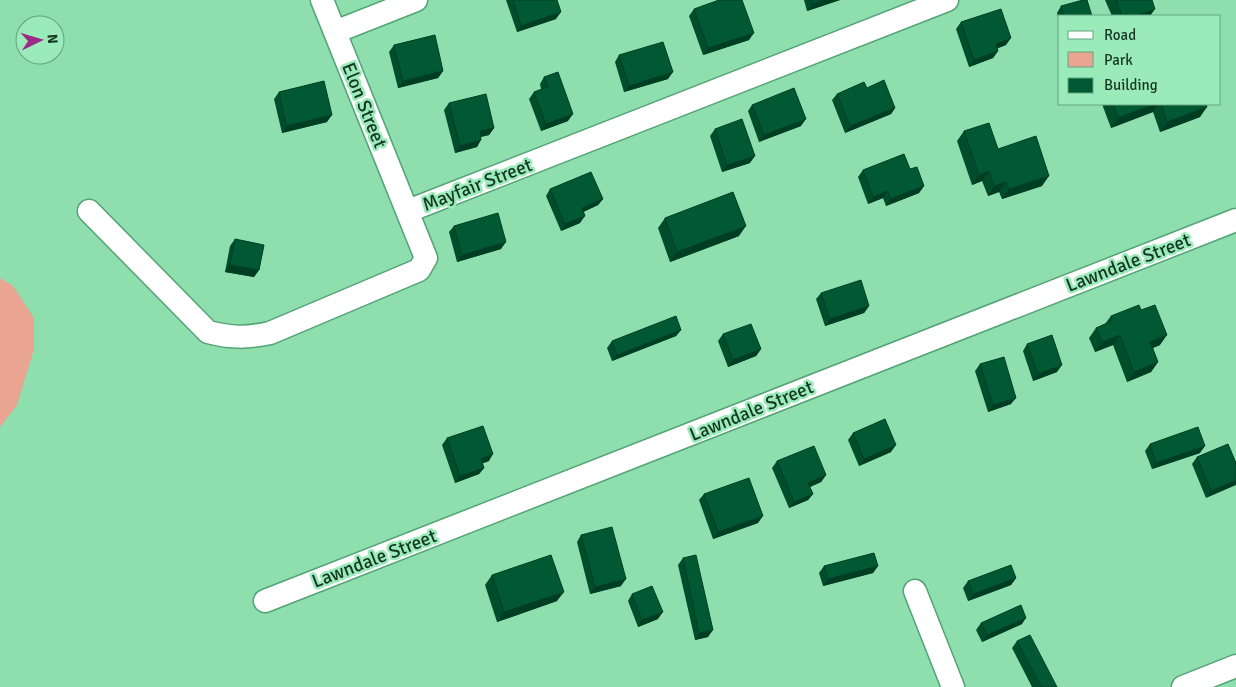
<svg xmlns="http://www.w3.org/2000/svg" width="1236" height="687" font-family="Signika,sans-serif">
	<rect width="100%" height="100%" fill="#8edeae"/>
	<path fill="#e9a591" d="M0 278 13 286 34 318V349L17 405 0 427Z"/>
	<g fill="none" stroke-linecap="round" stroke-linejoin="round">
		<g stroke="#54a376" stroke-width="25">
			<path id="minor" d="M335 32 416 0
				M89 211 208 332C231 338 247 338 270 333L419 270 426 258 322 0
				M408 211 947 0
				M915 591 953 687
				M265 601 1236 220
				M1183 687 1236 666"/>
		</g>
		<use href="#minor" stroke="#fff" stroke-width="22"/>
	</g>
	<path fill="#004d2c" d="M506 0H557L556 19 517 32Z
		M804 0H840L807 11Z
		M1105 0H1152L1150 16H1112Z
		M1061 6 1092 16H1060V24L1057 13Z
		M694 9 749 40 703 55 689 16Z
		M961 22 1006 45 997 48 998 51 993 58 969 67 956 29Z
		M394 45 443 71 438 78 398 88 389 52Z
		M619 55 668 79 624 92 615 62Z
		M544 77 568 121 541 131 529 99 534 92 541 89 540 84Z
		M867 88 895 108 891 114 845 133 832 100 837 94Z
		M279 92 327 122 282 133 274 99Z
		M449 103 494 128 489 135 481 137 477 147 455 153 444 110Z
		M1102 104H1206L1200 117 1160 132 1153 112 1111 128Z
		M752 105 801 126 759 142 748 111Z
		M715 129 750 163 722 172 710 136Z
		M964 131 998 149 1042 186 1002 199 999 192 988 196 982 181 972 185 957 141Z
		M910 169 924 186 919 193 886 206 883 198 868 204 858 177 863 170Z
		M550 189 603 199 598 205 583 212 580 223 561 231 546 196Z
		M665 218 739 236 670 262 658 228Z
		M454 226 501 249 457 262 449 232Z
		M235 239 259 270 254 277 225 272 230 246Z
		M821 293 869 306 864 313 825 326 816 299Z
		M1141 310 1160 345 1153 348 1158 362 1151 372 1127 382 1113 345 1095 352 1089 338 1096 328 1105 324 1111 316Z
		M681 330 676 336 612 361 607 348 612 341Z
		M723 334 761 349 756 356 728 367 718 341Z
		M1027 344 1057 372 1033 381 1023 351Z
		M980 364 1011 404 988 412 975 371Z
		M853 433 891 452 859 466 848 440Z
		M447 438 489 461 482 463 484 468 479 474 455 483 442 445Z
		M1150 444 1200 453 1152 469 1145 451Z
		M1197 457 1236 463 1206 498 1192 464Z
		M777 461 826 475 821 482 810 487 813 494 808 500 789 508 772 468Z
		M704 494 758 523 713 539 699 500Z
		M581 535 621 586 590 594 577 542Z
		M683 558 708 637 695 640 678 565Z
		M824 566H878L873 573 823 586 819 573Z
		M492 575 557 601 497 622 485 585Z
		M1016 578 1011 585 968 601 963 588 968 581Z
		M632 594 658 619 638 627 628 601Z
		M981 623 1022 624 982 642 976 630Z
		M1017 641 1057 687H1032L1012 648Z"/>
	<path fill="#003e24" d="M824 0H840L807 11 812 4Z
		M1155 9 1150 16H1137Z
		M561 12 556 19 517 32 521 26Z
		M754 33 749 40 703 55 708 48Z
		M1011 38 1006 45 991 51 996 44Z
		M998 51 993 58 969 67 974 60Z
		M443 71 438 78 398 88 403 81Z
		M673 72 668 79 624 92 629 86Z
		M1154 104H1158L1153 112 1111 128 1118 118Z
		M1207 107 1200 117 1160 132 1167 122Z
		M895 108 891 114 845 133 850 126Z
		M573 114 568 121 541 131 546 124Z
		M332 115 327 122 282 133 286 126Z
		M806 119 801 126 759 142 764 135Z
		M494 128 489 135 475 138 480 131Z
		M481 140 477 147 455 153 460 146Z
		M755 156 750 163 722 172 727 165Z
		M989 171 982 181 972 185 979 175Z
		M1049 176 1042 186 1002 199 1009 189Z
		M1006 182 999 192 988 196 994 186Z
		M924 186 919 193 886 206 890 199Z
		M888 191 883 198 868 204 873 197Z
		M603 199 598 205 577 215 582 208Z
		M585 216 580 223 561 231 565 224Z
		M746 226 739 236 670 262 677 252Z
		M506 242 501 249 457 262 462 255Z
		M230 265 259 270 254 277 225 272Z
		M869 306 864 313 825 326 830 319Z
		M681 330 676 336 612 361 617 355Z
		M1120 335 1113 345 1095 352 1102 342Z
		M1167 335 1160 345 1143 352 1150 342Z
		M761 349 756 356 728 367 733 360Z
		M1158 362 1151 372 1127 382 1134 372Z
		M1062 365 1057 372 1033 381 1038 374Z
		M1016 398 1011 404 988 412 993 405Z
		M896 445 891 452 859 466 864 459Z
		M1205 446 1200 453 1152 469 1156 463Z
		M493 454 489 461 476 466 481 459Z
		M484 468 479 474 455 483 460 476Z
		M826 475 821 482 803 490 808 483Z
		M1236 480V485L1206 498 1211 491Z
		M813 494 808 500 789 508 794 502Z
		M763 516 758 523 713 539 718 532Z
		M878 566 873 573 823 586 828 579Z
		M1016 578 1011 585 968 601 973 594Z
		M626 579 621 586 590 594 595 587Z
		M564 592 557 601 497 622 504 612Z
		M663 612 658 619 638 627 642 620Z
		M1026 618 1022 624 982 642 987 635Z
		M713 630 708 637 695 640 699 633Z"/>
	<path fill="#005933" stroke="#003e24" d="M513 0H557L561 12 521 26Z
		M719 0H742L754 33 708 48 694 9Z
		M811 0H824L812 4Z
		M1083 0H1087L1092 16H1064L1061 6Z
		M1116 0H1152L1155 9 1137 16H1122Z
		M1001 9 1011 38 996 44 998 51 974 60 961 22Z
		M435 35 443 71 403 81 394 45Z
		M663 42 673 72 629 86 619 55Z
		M558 72 573 114 546 124 534 92 548 87 544 77Z
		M884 80 895 108 850 126 837 94 864 82 867 88Z
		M324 81 332 115 286 126 279 92Z
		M794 88 806 119 764 135 752 105Z
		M486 94 494 128 480 131 481 140 460 146 449 103Z
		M1113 104H1154L1118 118Z
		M1161 104H1206L1207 107 1167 122Z
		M742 119 755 156 727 165 715 129Z
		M989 123 998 149 1036 136 1049 176 1009 189 1006 182 994 186 989 171 979 175 964 131Z
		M904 154 910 169 917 167 924 186 890 199 888 191 873 197 863 170Z
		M591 172 603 199 582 208 585 216 565 224 550 189Z
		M733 192 746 226 677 252 665 218Z
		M498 213 506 242 462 255 454 226Z
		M235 239 264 245 259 270 230 265Z
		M861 280 869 306 830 319 821 293Z
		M1139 305 1141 310 1155 305 1167 335 1150 342 1158 362 1134 372 1120 335 1102 342 1096 328 1112 321 1111 316Z
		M676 316 681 330 617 355 612 341Z
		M751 324 761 349 733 360 723 334Z
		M1052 335 1062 365 1038 374 1027 344Z
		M1004 357 1016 398 993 405 980 364Z
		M885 419 896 445 864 459 853 433Z
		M483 426 493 454 481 459 484 468 460 476 447 438Z
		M1198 427 1205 446 1156 463 1150 444Z
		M1228 444 1236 463V480L1211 491 1197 457Z
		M814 446 826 475 808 483 813 494 794 502 777 461Z
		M749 478 763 516 718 532 704 494Z
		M612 527 626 579 595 587 581 535Z
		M874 553 878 566 828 579 824 566Z
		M551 555 564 592 504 612 492 575Z
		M696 555 713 630 699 633 683 558Z
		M1011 565 1016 578 973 594 968 581Z
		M652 586 663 612 642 620 632 594Z
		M1021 605 1026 618 987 635 981 623Z
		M1030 635 1057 687H1041L1017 641Z"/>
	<g text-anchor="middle" stroke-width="5" stroke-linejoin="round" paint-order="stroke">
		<g font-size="19" fill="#143623" stroke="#9bebba">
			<text transform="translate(365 105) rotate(68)" y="7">Elon Street</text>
			<text transform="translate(477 184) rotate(-21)" y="7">Mayfair Street</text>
			<text transform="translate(1128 262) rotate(-21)" y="7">Lawndale Street</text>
			<text transform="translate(751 410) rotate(-22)" y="7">Lawndale Street</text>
			<text transform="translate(374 558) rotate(-21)" y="7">Lawndale Street</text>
		</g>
	</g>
	<rect x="1058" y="15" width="162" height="90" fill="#9bebba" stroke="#65a37e"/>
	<rect x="1068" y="31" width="25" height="8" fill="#ffffff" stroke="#65a37e"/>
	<text x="1104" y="40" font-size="15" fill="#143623">Road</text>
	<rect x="1068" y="52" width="25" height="15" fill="#e9a591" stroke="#65a37e"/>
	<text x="1104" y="65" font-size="15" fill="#143623">Park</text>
	<rect x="1068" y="78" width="25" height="15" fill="#005933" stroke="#65a37e"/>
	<text x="1104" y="90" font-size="15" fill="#143623">Building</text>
	<g transform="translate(40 40) rotate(85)"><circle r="24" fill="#9bebba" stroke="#65a37e"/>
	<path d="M0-4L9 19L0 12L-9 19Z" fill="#9d2a87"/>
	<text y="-8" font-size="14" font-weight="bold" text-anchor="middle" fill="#143623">N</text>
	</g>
</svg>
